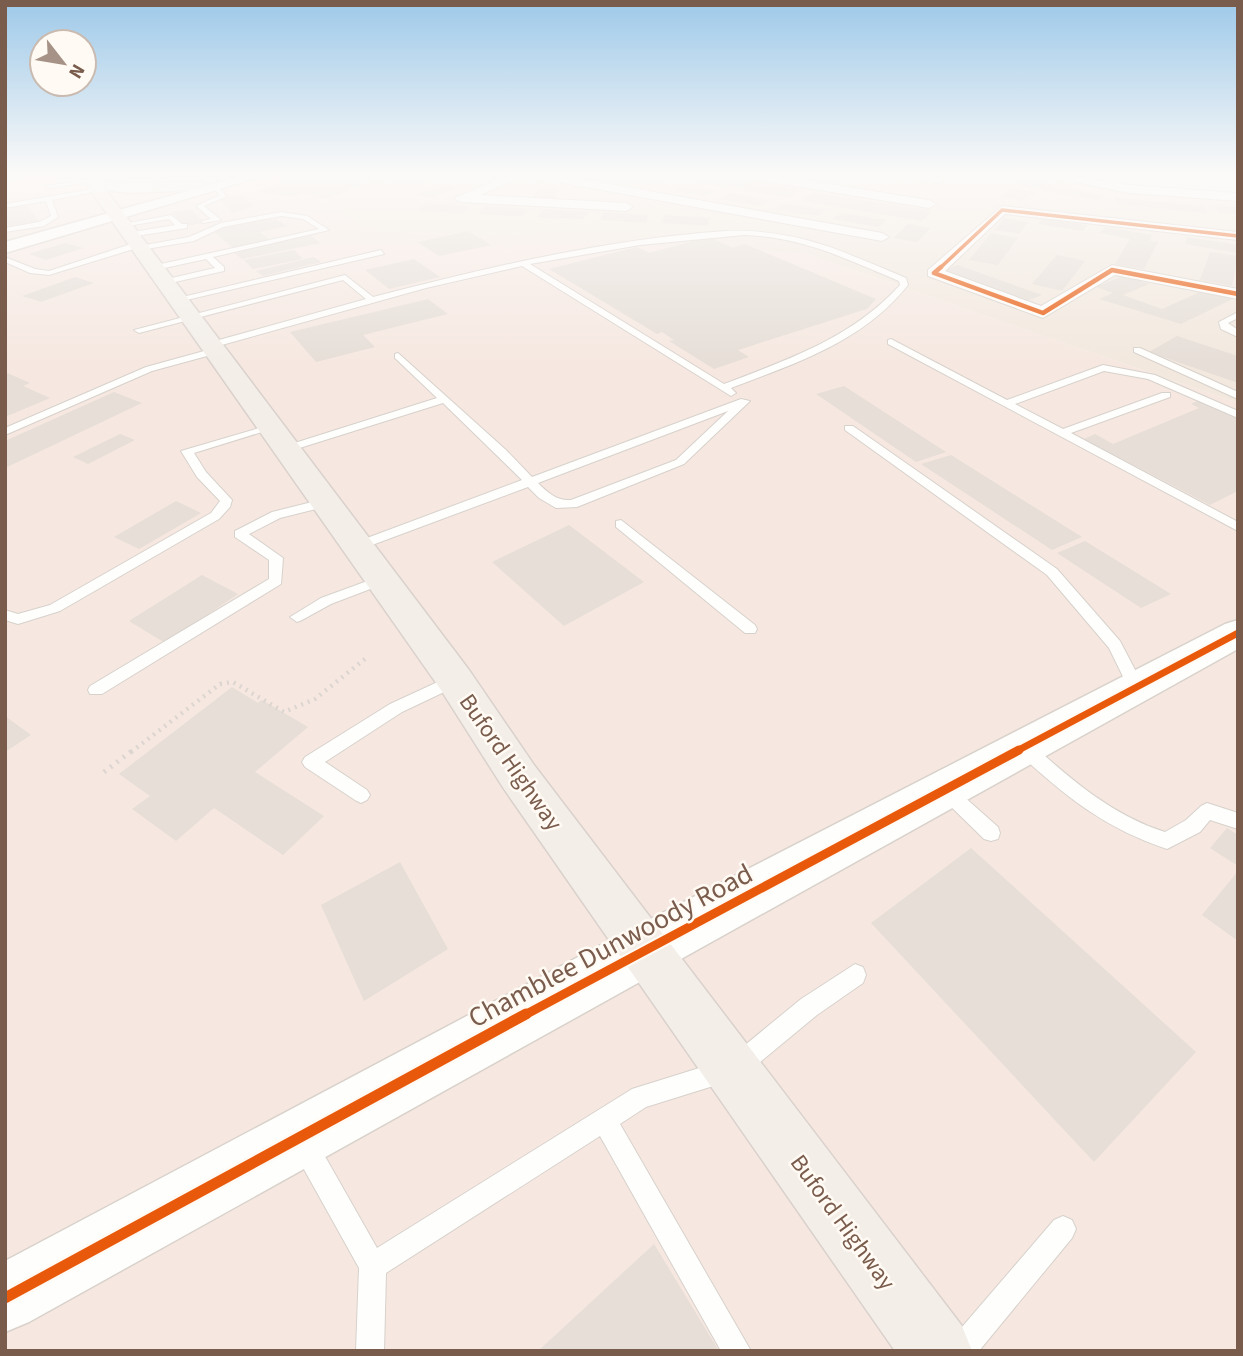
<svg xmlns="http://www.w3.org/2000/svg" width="1243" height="1356" font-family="'Source Sans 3',sans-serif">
	<rect width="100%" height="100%" fill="#f9f5f0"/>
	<path fill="#f2e8de" d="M284 174H1052L1127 187 1238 193V403L807 254 370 230Z"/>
	<path fill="#f6e8e1" d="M5 174H284L370 230 807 254 1238 403V1351H5Z"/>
	<path fill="#e6ded7" d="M5 174H20L23 180 5 184Z
		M311 174 365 185 326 199 303 194 294 197 256 192Z
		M418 174H442L413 185 396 182Z
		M470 174H495L470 183 453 180Z
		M696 174H705L803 189 789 198 683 180Z
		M629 176 665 182 655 187 618 181Z
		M1027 180 1105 195 1098 201 1019 186Z
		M443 184 460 187 432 198 414 195Z
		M678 184 716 191 706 196 668 190Z
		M539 188H559L554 198H532Z
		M1013 188 1035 192 1022 201 999 197Z
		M813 192 932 211 922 221 800 201Z
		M730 193 769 200 760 206 719 199Z
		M241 195 254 206 234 213 219 199Z
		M1115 197 1204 206 1206 213 1116 204Z
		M426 203 469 206 462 213 418 211Z
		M784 203 826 210 817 216 774 209Z
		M26 204 40 223 11 229 5 220V208Z
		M1214 205 1238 207V214L1220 213Z
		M485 206 529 209 522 216 478 214Z
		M191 209 205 223 185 226 172 212Z
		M545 209 589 212 583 219 538 217Z
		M604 212 649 215 646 223 600 220Z
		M841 213 886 220 879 227 833 219Z
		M664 215 710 218 708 226 661 223Z
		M1004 218 1028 222 1019 234 994 230Z
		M1043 218 1087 225 1083 231 1038 224Z
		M276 219 287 226 260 232 272 241 235 249 210 229Z
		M908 224 931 228 917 242 893 238Z
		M1105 227 1152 235 1150 241 1158 242 1144 269 1115 264 1130 239 1100 233Z
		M468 231 491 245 439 256 418 242Z
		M991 233 1018 238 998 265 969 260Z
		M310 235 320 243 242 259 233 252Z
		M709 237 733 248 745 244 876 299 867 309 738 350 749 357 714 369 669 341 674 340 662 332 657 334 549 269 637 247 649 253Z
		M1187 237 1238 245V253L1185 244Z
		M65 243 83 248 46 260 29 254Z
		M294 250 303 259 253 269 244 260Z
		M1210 252 1238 256 1232 286 1200 280Z
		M1057 255 1085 261 1062 291 1032 284Z
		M314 257 321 262 263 276 256 271Z
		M414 259 440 277 389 289 365 270Z
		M958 265 1042 295 1024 302 940 271Z
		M1123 276 1149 284 1123 295 1162 309 1204 290 1233 299 1181 324 1099 299 1113 293 1096 287Z
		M75 277 94 283 41 302 22 296Z
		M428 299 448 314 363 335 375 347 316 362 290 332Z
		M1177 336 1238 356V383L1149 352Z
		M5 372 30 383 23 386 50 398 5 417Z
		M844 386 946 452 916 462 816 394Z
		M114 392 142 403 5 468V441Z
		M1197 401 1238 419V491L1210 505 1084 439 1095 434 1113 444 1199 408 1191 404Z
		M120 434 135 440 88 464 73 457Z
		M951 455 1082 537 1052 550 921 464Z
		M176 501 201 513 139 549 114 537Z
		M569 525 644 582 564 626 492 562Z
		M1085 541 1171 594 1141 608 1057 553Z
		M202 575 238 594 165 643 129 621Z
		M232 687 258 703 262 700 308 727 255 772 324 816 283 855 214 808 176 841 132 809 150 796 119 774Z
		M5 716 31 735 5 752Z
		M1227 828 1238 835V866L1210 848Z
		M971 848 1196 1052 1094 1162 871 923Z
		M400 862 448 949 364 1001 321 905Z
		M1238 871V941L1202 915Z
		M654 1244 719 1351H538Z"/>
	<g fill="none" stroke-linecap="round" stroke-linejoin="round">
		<g stroke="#d7d1cb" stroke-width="2">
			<path id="lane" d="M857 174H906L903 176Z
				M92 179 90 182 49 188 46 186Z
				M216 186 227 196 204 206 221 220 202 223V221L211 219 196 206 220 195 213 188Z
				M98 188 100 191 52 200 58 217 44 226 5 232V228L39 222 51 216 46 201 5 208V204Z
				M281 212 307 216 329 230 213 257 224 267V271L166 284 162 282 163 280 215 268 206 259 155 270 152 266 319 229 303 219 281 216 223 227 194 241 140 250 137 248 49 275 30 273 5 262V257L35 269 49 271 134 243 140 246 189 237 221 223Z
				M171 215 182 224H187V228L130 237 127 233 175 225 169 219 122 227 118 225Z
				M726 231C799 229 841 251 906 278L908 285C863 342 796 363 731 388L736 393 731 396 522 266 426 288 211 348 206 345 208 343 366 299 343 280 139 333 134 330 345 275 373 297C489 267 607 239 726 231ZM744 235C803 237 846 259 899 281L900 285C852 338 789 359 724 384L530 264 640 245Z
				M381 250 384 254 178 302 174 299Z
				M1238 312V318L1228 323 1238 330V337L1221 329 1219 322Z
				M891 339 1007 400 1103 365 1155 375 1238 411V418L1148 379 1104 371 1015 404 1063 429 1162 393H1170V397L1071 433 1238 522V531L888 344V340Z
				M215 348 218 349V353L152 371 5 435V428L146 367Z
				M1134 348H1140L1238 392V399L1134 352Z
				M398 353 506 450 532 477 741 399 750 401 684 464 577 507 556 508 539 498 528 487 356 551 351 550V544L522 480 443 403 290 451H282V447L437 398 395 358V354ZM728 411 676 460 571 500C557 501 548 493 538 483Z
				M266 426 275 428 194 453 206 472 232 500 230 507 219 519 60 611 18 624 5 620V610L18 614 50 605 211 513 220 501 197 477 181 451Z
				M845 426H853L1057 569 1120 641 1144 687 1142 691H1130L1109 648 1047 575 845 430Z
				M324 499 330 503 328 506 280 518 249 534 283 558 281 584 102 694H90L88 690 90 686 269 579V560L235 537V531L272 512Z
				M621 520 755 625 757 629 755 633H745L616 527V521Z
				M381 576 386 577 388 580 386 583 331 604 302 620 297 622 290 617 321 598Z
				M455 674 461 676 463 680 461 684 402 712 325 762 367 790 370 795 367 800 361 803 355 800 305 767 302 762 305 757 390 704Z
				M1023 740 1029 742C1071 779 1111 815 1165 832L1186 820 1201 806 1207 803 1238 813V829L1210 820 1200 832 1167 849C1104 828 1065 796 1017 752L1014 747 1017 742Z
				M946 784 952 786 998 827 1000 833 998 839 991 841 984 839 940 796 937 791 940 786Z
				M855 964 863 967 866 975 863 983 817 1015 742 1077 646 1107 620 1124 751 1351H721L600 1136 386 1273 384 1351H356L359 1268 296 1155 293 1146 296 1137 305 1134 314 1137 377 1248 632 1089 728 1059 801 999Z
				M1063 1216 1072 1220 1076 1229 1072 1238 979 1351H946L950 1341 1054 1220Z"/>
		</g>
		<g stroke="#d7d1cb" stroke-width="2">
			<path id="street" d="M372 174H389L374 181 368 177Z
				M511 174H527L480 195 626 203 633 207 626 211 461 202 454 198Z
				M530 174H554L882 233 889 237 882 241 536 178Z
				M740 174H766L929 200 936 204 929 208 746 178Z
				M907 174H929L943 179 937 183Z
				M1037 174H1062L1129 185 1238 193V201L1129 193Z
				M1002 206 1238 232V240L1005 214 945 271 1041 306 1112 265 1238 289V299L1115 275 1043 318 928 276V270Z"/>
		</g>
		<g stroke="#d9d2cb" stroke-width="3">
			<path id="secondary" d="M248 174H270L5 253V242Z
				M1238 620V649L29 1322 5 1332V1261L627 931 1225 624Z"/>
		</g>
		<g stroke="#dad1cc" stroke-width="3">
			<path id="primary" d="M79 174H93L98 180 128 183 204 182 207 185 199 190 128 193 106 190 469 670 534 765 962 1326 972 1351H895L504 789 441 690Z"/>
		</g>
		<path stroke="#dcd5d0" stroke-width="4.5" stroke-dasharray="2 5" stroke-linecap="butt" d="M131 752 220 684 233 682 284 712 315 699 365 659"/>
		<path stroke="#dcd5d0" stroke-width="5" stroke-dasharray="2 6" stroke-linecap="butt" d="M104 772 133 750"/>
		<use href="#lane" fill="#fefefd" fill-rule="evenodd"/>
		<use href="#street" fill="#fefefd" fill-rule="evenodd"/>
		<use href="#secondary" fill="#fefefd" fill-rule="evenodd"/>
		<use href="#primary" fill="#f3eee8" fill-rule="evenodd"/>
		<g stroke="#fffaf3" stroke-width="5">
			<path id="cycleway-far4" d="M939 269 1002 210 1238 236"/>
		</g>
		<g stroke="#fffaf3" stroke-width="7">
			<path id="cycleway-far3" d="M941 267 934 273 1043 313 1112 270 1238 294"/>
		</g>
		<g stroke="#fffaf3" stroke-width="11">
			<path id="cycleway-far2" d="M1015 752 1238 633"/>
		</g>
		<g stroke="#fffaf3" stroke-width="13">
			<path id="cycleway-far1" d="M523 1016 1019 750"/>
		</g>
		<g stroke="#fffaf3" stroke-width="16">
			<path id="cycleway" d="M5 1298 526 1014"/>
		</g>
		<use href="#cycleway-far4" stroke="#e8590c" stroke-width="3.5"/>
		<use href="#cycleway-far3" stroke="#e8590c" stroke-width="4.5"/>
		<use href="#cycleway-far2" stroke="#e8590c" stroke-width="7"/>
		<use href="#cycleway-far1" stroke="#e8590c" stroke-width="9"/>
		<use href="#cycleway" stroke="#e8590c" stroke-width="11"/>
	</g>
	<linearGradient id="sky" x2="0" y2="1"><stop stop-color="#9ec9e9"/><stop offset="0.48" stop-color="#fcfaf8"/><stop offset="1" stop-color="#fcfaf8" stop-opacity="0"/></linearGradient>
	<rect width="1243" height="363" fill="url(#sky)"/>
	<g text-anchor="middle" stroke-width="5" stroke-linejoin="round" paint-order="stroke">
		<g font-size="24" fill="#7a5c4d" stroke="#fffaf3">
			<text transform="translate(511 762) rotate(55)" y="8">Buford Highway</text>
			<text transform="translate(843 1222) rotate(54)" y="8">Buford Highway</text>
		</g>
		<g font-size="28" fill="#7a5c4d" stroke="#fffaf3">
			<text transform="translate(610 945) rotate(-28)" y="10">Chamblee Dunwoody Road</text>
		</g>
	</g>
	<rect width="1243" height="1356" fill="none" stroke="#7a5c4d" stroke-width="14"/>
	<g transform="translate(63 63) rotate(121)"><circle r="33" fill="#fffaf3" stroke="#cabbb1" stroke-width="2"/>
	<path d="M0-5L12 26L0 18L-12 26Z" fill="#a69286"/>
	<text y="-10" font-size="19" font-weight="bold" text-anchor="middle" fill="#7a5c4d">N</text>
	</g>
</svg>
